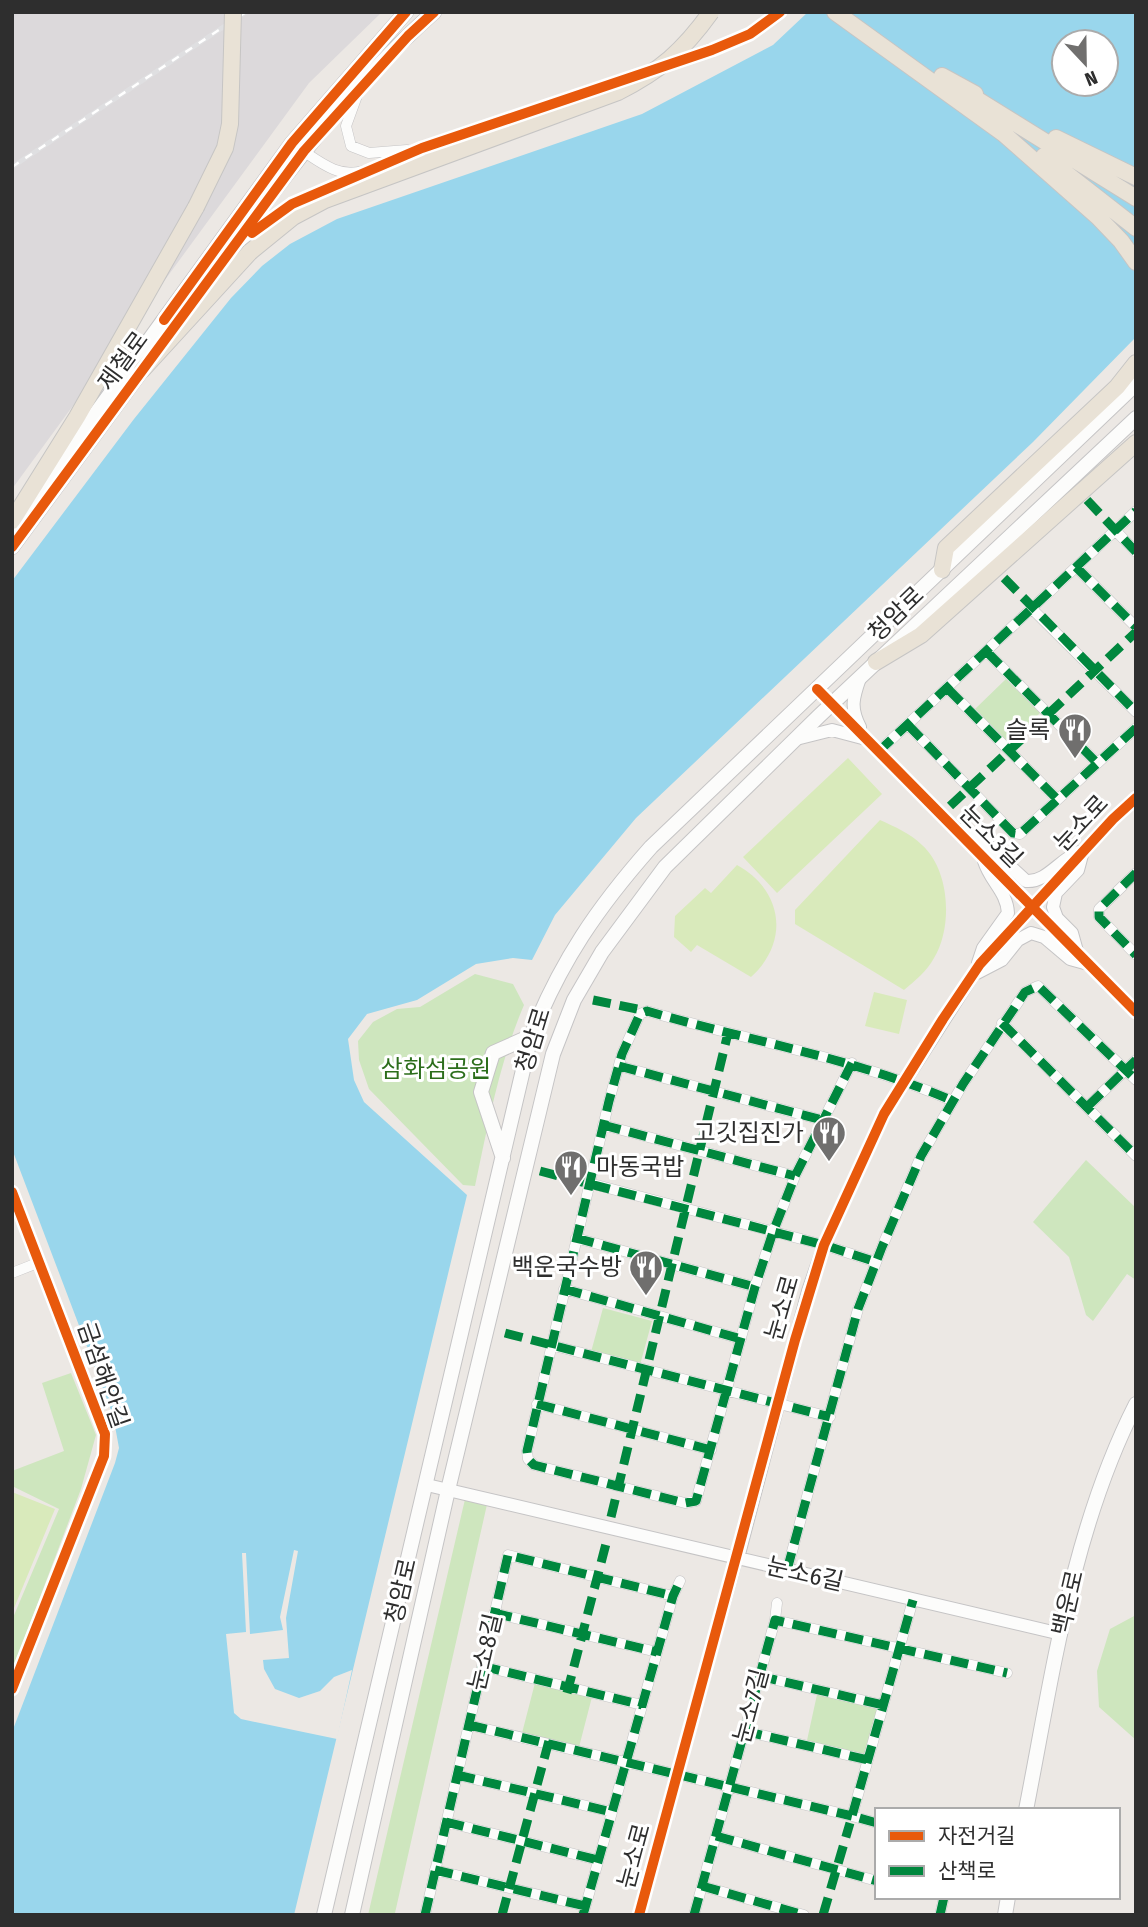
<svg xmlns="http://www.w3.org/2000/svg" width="1148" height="1927" font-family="'Fira Sans Condensed','Noto Sans KR',sans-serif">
	<rect width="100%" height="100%" fill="#ece8e4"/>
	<path fill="#dcd9db" d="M12 12H382L309 83 12 489Z"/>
	<path fill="#cee6be" d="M1006 679 1040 713 1009 744 975 709Z
		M475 974 513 984 524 1005C499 1063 488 1125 475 1186L463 1185 369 1089 359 1060 358 1041 373 1022 397 1009 420 1007Z
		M1086 1160 1136 1208V1280L1127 1274 1093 1321 1086 1315 1069 1257 1033 1222Z
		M603 1308 652 1321 640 1365 591 1352Z
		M71 1373 96 1435 81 1489 12 1671V1620L59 1509 12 1486V1471L64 1451 42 1383Z
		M466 1495 488 1500 395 1913 403 1915H368Z
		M1136 1615V1740L1099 1707 1097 1671 1110 1629Z
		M536 1679 593 1693 578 1751 521 1737Z
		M818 1690 883 1705 868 1760 806 1745Z"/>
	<path fill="#d9eabb" d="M848 758 882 794 777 893 743 857Z
		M880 820C895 827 910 833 922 845 950 870 953 927 934 958 927 971 915 981 904 990L795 924V910Z
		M737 865C783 890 790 942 751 977L697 945 691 952 674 937 675 916 705 888 711 893Z
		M874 992 907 1000 899 1034 865 1026Z
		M12 1492 55 1509 12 1613Z"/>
	<path fill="#99d6ec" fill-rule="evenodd" d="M808 12H1136V337L1033 442 636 818 555 915 532 960 513 958 476 964 417 1000 367 1014 348 1039 354 1080 364 1102 467 1195 294 1915H12V1732L115 1463 119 1448 113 1415 12 1149V581L134 419 231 298 262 266 290 244 337 219 642 114 773 45ZM1064 42H1106V84H1064Z"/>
	<path fill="#ece8e4" d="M294 1550 298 1551 286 1618 289 1658 263 1660 264 1669 275 1689 299 1698 320 1691 334 1677 352 1670 337 1739 241 1719 234 1713 226 1634 246 1632 242 1553H246L250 1634 283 1630 280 1617Z"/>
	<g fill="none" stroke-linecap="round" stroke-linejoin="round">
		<g stroke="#c5c4c5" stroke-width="11">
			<path id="minor" d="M666 65 750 34 780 12
				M358 93 346 126 351 146 369 153 407 150
				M300 149C320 162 338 178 363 171
				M242 241 292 204 380 166 492 123 638 74
				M1115 530 1136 552
				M1076 567 1136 627
				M1032 609 1136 712
				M987 652 1096 762
				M948 689 1057 799
				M908 725 1013 833 1020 834 1136 728
				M878 752 1136 511
				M1136 873 1099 909V917L1136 955
				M1002 1023 1136 1156
				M852 1063 795 1176 773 1232 755 1287 696 1501 685 1503 534 1465 528 1459 527 1451 609 1101 622 1054 640 1014 647 1011C749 1041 855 1058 953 1101
				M619 1066 822 1120
				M1088 1106 1136 1060
				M603 1125 795 1176
				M589 1183 824 1245 876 1262
				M12 1192 105 1434 104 1456 12 1689
				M576 1238 755 1287
				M12 1273 40 1262
				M564 1289 741 1339
				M551 1345 830 1417
				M537 1404 711 1450
				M787 1570 858 1309 882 1247 921 1156 963 1084 1025 992 1038 986 1136 1080
				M494 1613 657 1652
				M775 1620 777 1603
				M482 1666 642 1705
				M759 1676 883 1705
				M469 1725 852 1816
				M744 1731 868 1760
				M457 1775 612 1812
				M446 1822 598 1860
				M877 1823 852 1816 913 1600
				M716 1836 877 1881
				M435 1870 585 1906
				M702 1886 804 1915
				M425 1915 508 1555 673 1596
				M583 1915 673 1596 680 1581
				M639 1915 738 1558
				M694 1915 775 1620 1007 1673
				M940 1915 944 1897"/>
		</g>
		<g stroke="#c5c4c5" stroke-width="14">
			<path id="tertiary" d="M817 689 1136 1012
				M860 727C850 708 853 698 860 678
				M796 739 832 730 866 739
				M961 830 984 842 1026 881C1046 883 1060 859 1079 852
				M1077 951 1072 933 1057 918 1053 907 1056 893 1078 870 1082 855
				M978 963 983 948 1008 913C1007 892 990 881 984 861
				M977 973 1002 960 1018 940 1031 933 1044 937 1070 959 1088 964
				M427 1485 1061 1634
				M738 1558 808 1291 824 1245 884 1114 980 964 1113 819 1136 798"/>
		</g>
		<g stroke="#c5c4c5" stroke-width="16">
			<path id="secondary" d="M177 323C256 215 333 101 434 12
				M12 529 292 143 406 12
				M12 547 148 362
				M503 1158 481 1092 493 1053 531 1036
				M1026 1810C1053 1672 1072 1530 1136 1404
				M324 1915 531 1036C561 961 597 908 651 847L1136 384
				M352 1915 448 1490 553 1054 574 1000 602 952 665 867 819 716 1136 418
				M1005 1915 1008 1897"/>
		</g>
		<g stroke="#c6c5c4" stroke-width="18">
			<path id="trunk" d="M835 12 1004 134 1098 217 1121 241 1136 262
				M942 76 975 94
				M965 92 1136 198
				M1056 138 1136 177
				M1044 156 1136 228
				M142 370 250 252
				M12 521 77 417 196 207
				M942 570 946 548 1117 387 1136 363
				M876 662 921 635 1136 443"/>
		</g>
		<use href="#minor" stroke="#fcfcfb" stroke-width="10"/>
		<use href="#tertiary" stroke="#fcfcfb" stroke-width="12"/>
		<use href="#secondary" stroke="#fcfcfb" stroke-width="14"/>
		<use href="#trunk" stroke="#e9e2d6" stroke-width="16"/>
		<g stroke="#dfdfe1" stroke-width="5">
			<path id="rail" d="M12 167 246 12"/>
		</g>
		<use href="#rail" stroke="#fff" stroke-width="2.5" stroke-dasharray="8" stroke-linecap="butt"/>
		<g stroke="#c6c5c4" stroke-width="18" stroke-linecap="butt">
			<path id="trunk-bridge" d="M196 207 225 148 230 124 233 12
				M250 252 293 217 325 200 618 92C660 71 683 51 711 12"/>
		</g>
		<use href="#trunk-bridge" stroke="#e9e2d6" stroke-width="16"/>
		<path stroke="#00873e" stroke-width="9" stroke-dasharray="18 9" stroke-linecap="butt" d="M1087 500 1136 552
			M1076 567 1136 627
			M1004 578 1136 712
			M987 652 1096 762
			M948 689 1057 799
			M908 725 1013 833 1020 834 1136 728
			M878 752 1136 511
			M950 806 1136 632
			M1136 873 1099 909V917L1136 955
			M593 1000 647 1011
			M1002 1023 1136 1156
			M852 1063 795 1176 773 1232 755 1287 696 1501 685 1503 534 1465 528 1459 527 1451 609 1101 622 1054 640 1014 647 1011C749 1041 855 1058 953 1101
			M619 1066 822 1120
			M1088 1106 1136 1060
			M603 1125 795 1176
			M540 1171 824 1245 876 1262
			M576 1238 755 1287
			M564 1289 741 1339
			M505 1333 830 1417
			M537 1404 711 1450
			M611 1517 728 1033
			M787 1570 858 1309 882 1247 921 1156 963 1084 1025 992 1038 986 1136 1080
			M494 1613 657 1652
			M482 1666 642 1705
			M759 1676 883 1705
			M567 1693 607 1540
			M469 1725 852 1816
			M744 1731 868 1760
			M457 1775 612 1812
			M446 1822 598 1860
			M877 1823 852 1816 913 1600
			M716 1836 877 1881
			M435 1870 585 1906
			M702 1886 804 1915
			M425 1915 508 1555 673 1596
			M502 1915 550 1737
			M583 1915 673 1596 680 1581
			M694 1915 775 1620 1007 1673
			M823 1915 850 1823
			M940 1915 944 1897"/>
		<g stroke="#fff" stroke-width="15">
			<path id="cycleway" d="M252 233 292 204 422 148 712 50 750 34 780 12
				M164 320 292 143 406 12
				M12 547 304 151 408 36 434 12
				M817 689 1136 1012
				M12 1192 105 1434 104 1456 12 1689
				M639 1915 795 1340 824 1245 884 1114 943 1019 980 964 1113 819 1136 798"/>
		</g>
		<use href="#cycleway" stroke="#e8590c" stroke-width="10"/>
	</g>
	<defs>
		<g id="restaurant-pin" transform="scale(1.75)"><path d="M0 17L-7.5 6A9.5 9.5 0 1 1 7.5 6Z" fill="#706f6e" stroke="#fff"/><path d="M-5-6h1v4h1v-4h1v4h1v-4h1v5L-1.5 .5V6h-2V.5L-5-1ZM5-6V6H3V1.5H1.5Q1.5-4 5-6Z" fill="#fff"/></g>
	</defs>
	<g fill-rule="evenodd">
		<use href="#restaurant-pin" x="1075" y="730"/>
		<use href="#restaurant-pin" x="829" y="1133"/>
		<use href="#restaurant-pin" x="571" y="1167"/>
		<use href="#restaurant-pin" x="646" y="1267"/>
	</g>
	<g text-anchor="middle" stroke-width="6" stroke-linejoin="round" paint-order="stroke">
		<g font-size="24" fill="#2e2e2e" stroke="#fff">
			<text transform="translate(123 361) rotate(-54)" y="8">제철로</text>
			<text transform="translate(896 614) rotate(-44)" y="8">청암로</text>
			<text transform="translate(1081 823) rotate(-47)" y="8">눈소로</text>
			<text transform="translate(991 836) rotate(45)" y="8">눈소3길</text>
			<text transform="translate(533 1040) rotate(-73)" y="8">청암로</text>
			<text transform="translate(782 1308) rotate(-74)" y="8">눈소로</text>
			<text transform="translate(103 1375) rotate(71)" y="8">금섬해안길</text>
			<text transform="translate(805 1574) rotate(13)" y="8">눈소6길</text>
			<text transform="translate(401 1591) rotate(-77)" y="8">청암로</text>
			<text transform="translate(1068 1603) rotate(-77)" y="8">백운로</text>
			<text transform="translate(485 1652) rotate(-77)" y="8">눈소8길</text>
			<text transform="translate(751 1706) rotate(-75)" y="8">눈소7길</text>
			<text transform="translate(634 1856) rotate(-75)" y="8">눈소로</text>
		</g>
		<g font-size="24" fill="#2e2e2e" stroke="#fff" text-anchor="end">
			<text x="1050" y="738">슬록</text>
			<text x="804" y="1141">고깃집진가</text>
			<text x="596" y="1175" text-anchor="start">마동국밥</text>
			<text x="622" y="1275">백운국수방</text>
		</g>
		<g font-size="24" fill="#2c6e1b" stroke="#fff">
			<text x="436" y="1077">삼화섬공원</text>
		</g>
	</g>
	<rect width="1148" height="1927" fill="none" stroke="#2e2e2e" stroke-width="28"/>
	<rect x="875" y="1808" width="245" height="91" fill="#ffffff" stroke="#ababab" stroke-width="2"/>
	<rect x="889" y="1831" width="35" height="10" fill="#e8590c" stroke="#ababab" stroke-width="2"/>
	<text x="938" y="1843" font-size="21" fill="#2e2e2e">자전거길</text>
	<rect x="889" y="1866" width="35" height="10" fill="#00873e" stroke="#ababab" stroke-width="2"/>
	<text x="938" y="1878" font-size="21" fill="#2e2e2e">산책로</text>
	<g transform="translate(1085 63) rotate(158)"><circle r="33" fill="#ffffff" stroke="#ababab" stroke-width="2"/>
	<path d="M0-5L12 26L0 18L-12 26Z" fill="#706f6e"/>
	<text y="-10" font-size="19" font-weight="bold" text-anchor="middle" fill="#2e2e2e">N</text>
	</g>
</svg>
